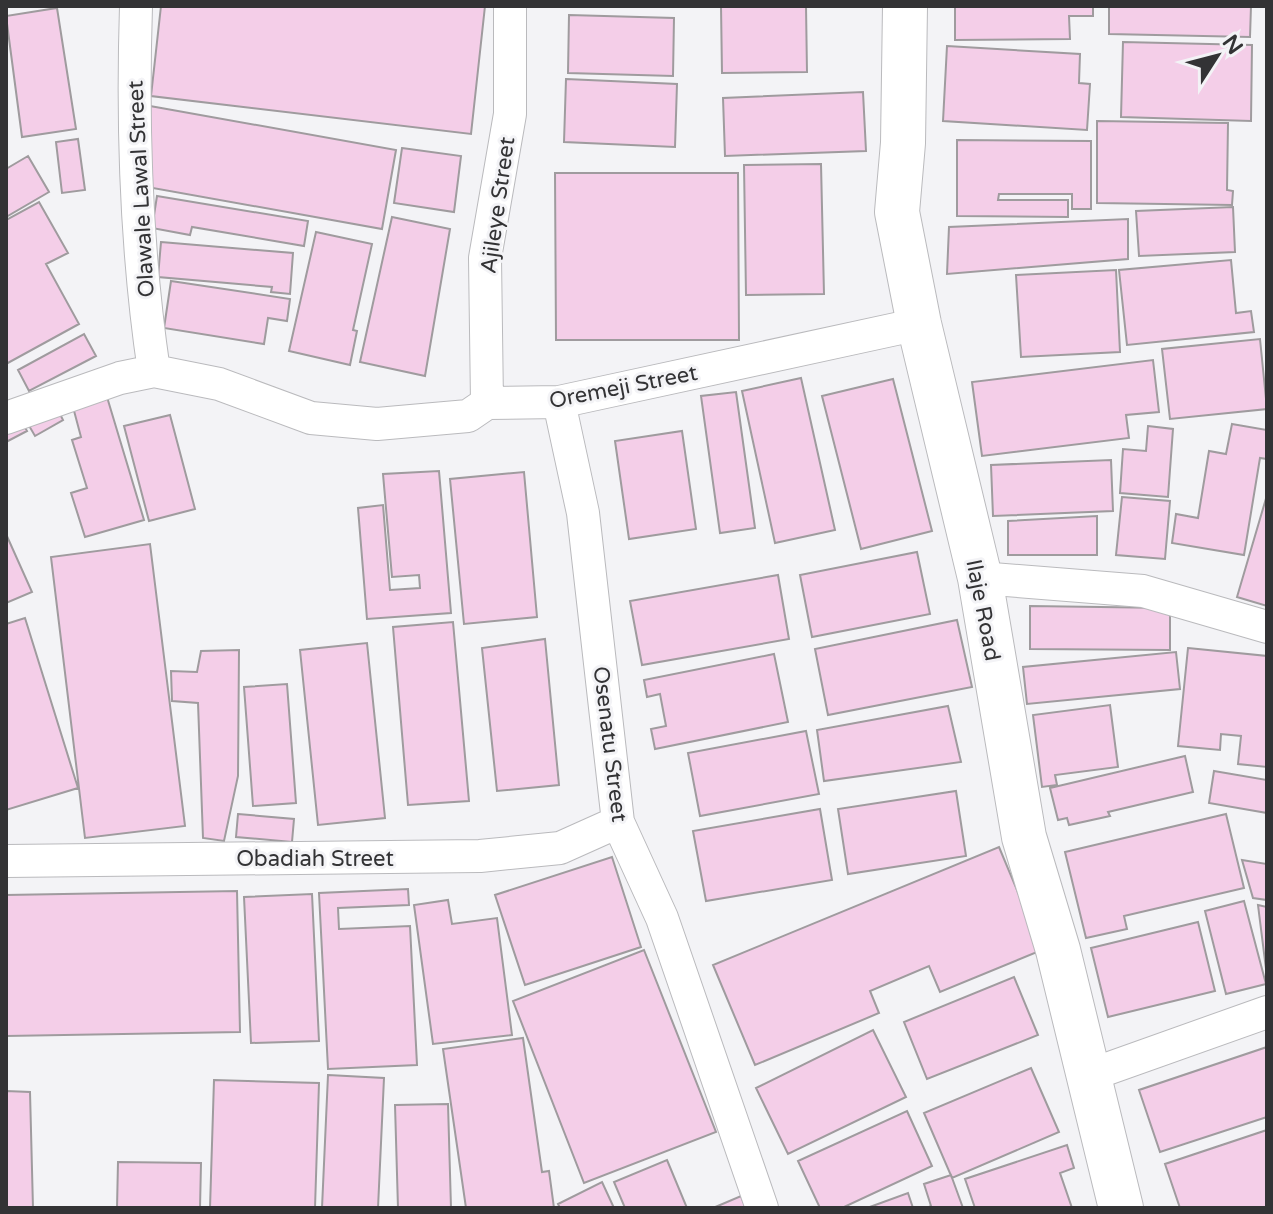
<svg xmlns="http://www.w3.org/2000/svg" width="1273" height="1214" font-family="'Varela Round',sans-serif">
	<rect width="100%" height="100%" fill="#f3f3f6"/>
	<path fill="#f4cee8" stroke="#9f9b9e" stroke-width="2" d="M161 6H485L471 134 151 96Z
		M721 6H806L807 72 722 73Z
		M955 6H1093V16H1069L1070 39 955 40Z
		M1109 6H1251L1250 37 1109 34Z
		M57 8 76 129 22 137 6 16Z
		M569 15 674 18 673 76 568 73Z
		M1123 42 1252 45 1251 121 1121 117Z
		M947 46 1080 54 1079 83 1090 84 1087 130 943 121Z
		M566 79 677 84 675 147 564 142Z
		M863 92 866 151 725 156 723 98Z
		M150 106 396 150 382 229 136 185Z
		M1097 121 1228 123 1227 190 1233 191 1232 205 1097 203Z
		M78 139 85 190 62 193 56 142Z
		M957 140 1091 141V209H1072V194H999L998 200H1068V217L957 216Z
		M402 148 461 156 454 212 394 203Z
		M28 156 49 192 6 217V169Z
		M821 164 824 294 746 295 744 165Z
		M555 173H738L739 340H556Z
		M157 196 308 221 304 246 192 227 190 235 152 228Z
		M39 202 68 253 46 264 79 324 6 364V220Z
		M1233 207 1235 252 1139 256 1136 211Z
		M392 217 450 229 425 376 360 362Z
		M1128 219V259L947 274 949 227Z
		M316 232 372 244 353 330 357 331 350 365 289 351Z
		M161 242 293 253 290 294 271 292 272 287 158 277Z
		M1231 260 1236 313 1251 311 1254 332 1127 345 1119 270Z
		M1116 270 1120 352 1021 357 1016 275Z
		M171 281 290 299 287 321 268 318 264 344 164 328Z
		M84 334 96 356 29 391 18 370Z
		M1260 339 1267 409 1170 419 1162 349Z
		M1153 360 1159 412 1126 415 1129 438 982 456 972 382Z
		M801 378 835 530 775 543 742 391Z
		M893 379 932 531 861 549 822 396Z
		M736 392 755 528 720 533 701 396Z
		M107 397 144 520 85 537 71 493 87 488 72 440 81 437 73 407Z
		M57 408 63 420 35 436 28 424Z
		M170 415 195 509 149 521 124 426Z
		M20 419 27 431 6 442V426Z
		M1232 424 1267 430V459L1260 458 1244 555 1172 543 1176 514 1198 518 1209 451 1226 454Z
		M1148 426 1173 429 1168 497 1120 493 1123 449 1146 451Z
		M682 431 696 529 629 539 615 441Z
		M1111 460 1113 511 993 516 991 465Z
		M439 471 451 613 367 619 358 508 383 505 390 590 420 588 419 575 392 577 383 474Z
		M524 472 537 617 464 624 450 479Z
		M1267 495V606L1237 597Z
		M1122 497 1170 501 1165 559 1116 555Z
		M1097 516V555H1008V521Z
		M6 534 32 592 6 603Z
		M150 544 185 826 85 838 51 557Z
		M917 552 930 614 812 637 800 575Z
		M778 575 789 639 642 665 630 601Z
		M1030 606 1170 608V650L1030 649Z
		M25 618 78 788 6 810V624Z
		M957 620 972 687 828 715 815 649Z
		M453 622 469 801 408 805 393 627Z
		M545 639 559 785 497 791 482 648Z
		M367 643 385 818 318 825 300 650Z
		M1188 648 1267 656V767L1238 764 1241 736 1221 734 1220 750 1178 746Z
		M239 650 238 776 224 841 203 838 198 703 172 701 171 671 197 672 201 651Z
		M1176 652 1180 689 1027 704 1023 667Z
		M774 654 788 722 655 749 651 729 666 726 660 694 647 697 644 680Z
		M287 684 296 803 253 806 244 687Z
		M1110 705 1118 767 1055 775 1057 785 1042 787 1033 715Z
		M948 706 961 762 824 781 817 730Z
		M806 731 819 794 700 816 688 753Z
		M1185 756 1193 792 1108 812 1110 816 1069 825 1067 818 1058 820 1050 788Z
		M1214 771 1267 780V813L1209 803Z
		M956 791 966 856 848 874 838 809Z
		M820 809 832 880 706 901 693 831Z
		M238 814 294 819 292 842 236 837Z
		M1226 814 1244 888 1124 916 1127 929 1086 938 1065 852Z
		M999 847 1042 950 940 992 929 966 870 991 879 1013 755 1065 713 965Z
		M612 857 641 947 525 985 495 895Z
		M1242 860 1267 864V900L1253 898Z
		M408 889 409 905 338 908 339 929 410 926 417 1065 328 1069 319 893Z
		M237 891 240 1032 6 1036V895Z
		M312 894 319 1041 251 1043 244 897Z
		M448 900 452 924 497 918 512 1035 433 1044 414 905Z
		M1244 901 1266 984 1226 994 1205 911Z
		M1258 905 1267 907V977Z
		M1198 922 1215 991 1108 1017 1091 948Z
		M644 950 716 1132 584 1183 513 1001Z
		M1014 977 1038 1035 927 1079 904 1022Z
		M873 1030 906 1097 788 1154 756 1088Z
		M523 1038 542 1172 549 1171 554 1208H466L443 1049Z
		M1267 1047V1117L1160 1152 1139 1090Z
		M1031 1068 1059 1132 952 1178 924 1113Z
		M328 1075 384 1078 378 1208H322Z
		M214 1080 319 1083 315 1208H210Z
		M6 1091 30 1092 33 1208H6Z
		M448 1104 451 1208H398L395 1105Z
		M907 1111 932 1166 842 1208H820L798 1161Z
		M1267 1130V1208H1180L1165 1164Z
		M1067 1145 1074 1168 1060 1173 1072 1208H975L965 1179Z
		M667 1160 687 1208H625L614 1182Z
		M118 1162 201 1163 200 1208H117Z
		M951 1175 963 1208H927L931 1206 924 1184Z
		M602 1182 614 1208H560L558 1204Z
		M908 1193 913 1208H867Z
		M741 1196 746 1208H713Z"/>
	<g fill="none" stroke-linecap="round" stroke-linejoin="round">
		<g stroke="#bababd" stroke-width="34">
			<path id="street" d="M136 6C132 129 136 250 154 371
				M559 402 583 513 618 822 662 918 762 1208
				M487 403 485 258 510 114V6
				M6 418 120 378 154 371 219 384 311 418 377 424 468 416 487 403 559 402 919 324
				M980 578 1143 591 1267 627
				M6 861 480 856 560 848 618 822
				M1090 1075 1267 1012"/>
		</g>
		<g stroke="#bababd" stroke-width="46">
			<path id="secondary" d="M905 6 903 143 897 212 919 324 980 578 1024 837 1058 950 1121 1208"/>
		</g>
		<use href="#street" stroke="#fff" stroke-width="32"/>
		<use href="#secondary" stroke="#fff" stroke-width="44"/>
	</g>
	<g text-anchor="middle" stroke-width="6" stroke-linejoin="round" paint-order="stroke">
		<g font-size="22" fill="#333335" stroke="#f3f3f6">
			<text transform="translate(140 189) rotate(-93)" y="8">Olawale Lawal Street</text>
			<text transform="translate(497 205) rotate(-82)" y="8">Ajileye Street</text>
			<text transform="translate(623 386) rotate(-11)" y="8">Oremeji Street</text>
			<text transform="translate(984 610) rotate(79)" y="8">Ilaje Road</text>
			<text transform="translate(611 744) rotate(83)" y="8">Osenatu Street</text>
			<text x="315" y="866">Obadiah Street</text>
		</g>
	</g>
	<rect width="1273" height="1214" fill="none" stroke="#333335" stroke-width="16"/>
	<g transform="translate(1217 56) rotate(54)" stroke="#f3f3f6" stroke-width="6" paint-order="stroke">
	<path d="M0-6L14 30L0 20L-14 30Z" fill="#333335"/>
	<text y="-12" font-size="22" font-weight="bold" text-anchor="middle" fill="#333335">N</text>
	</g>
</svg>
